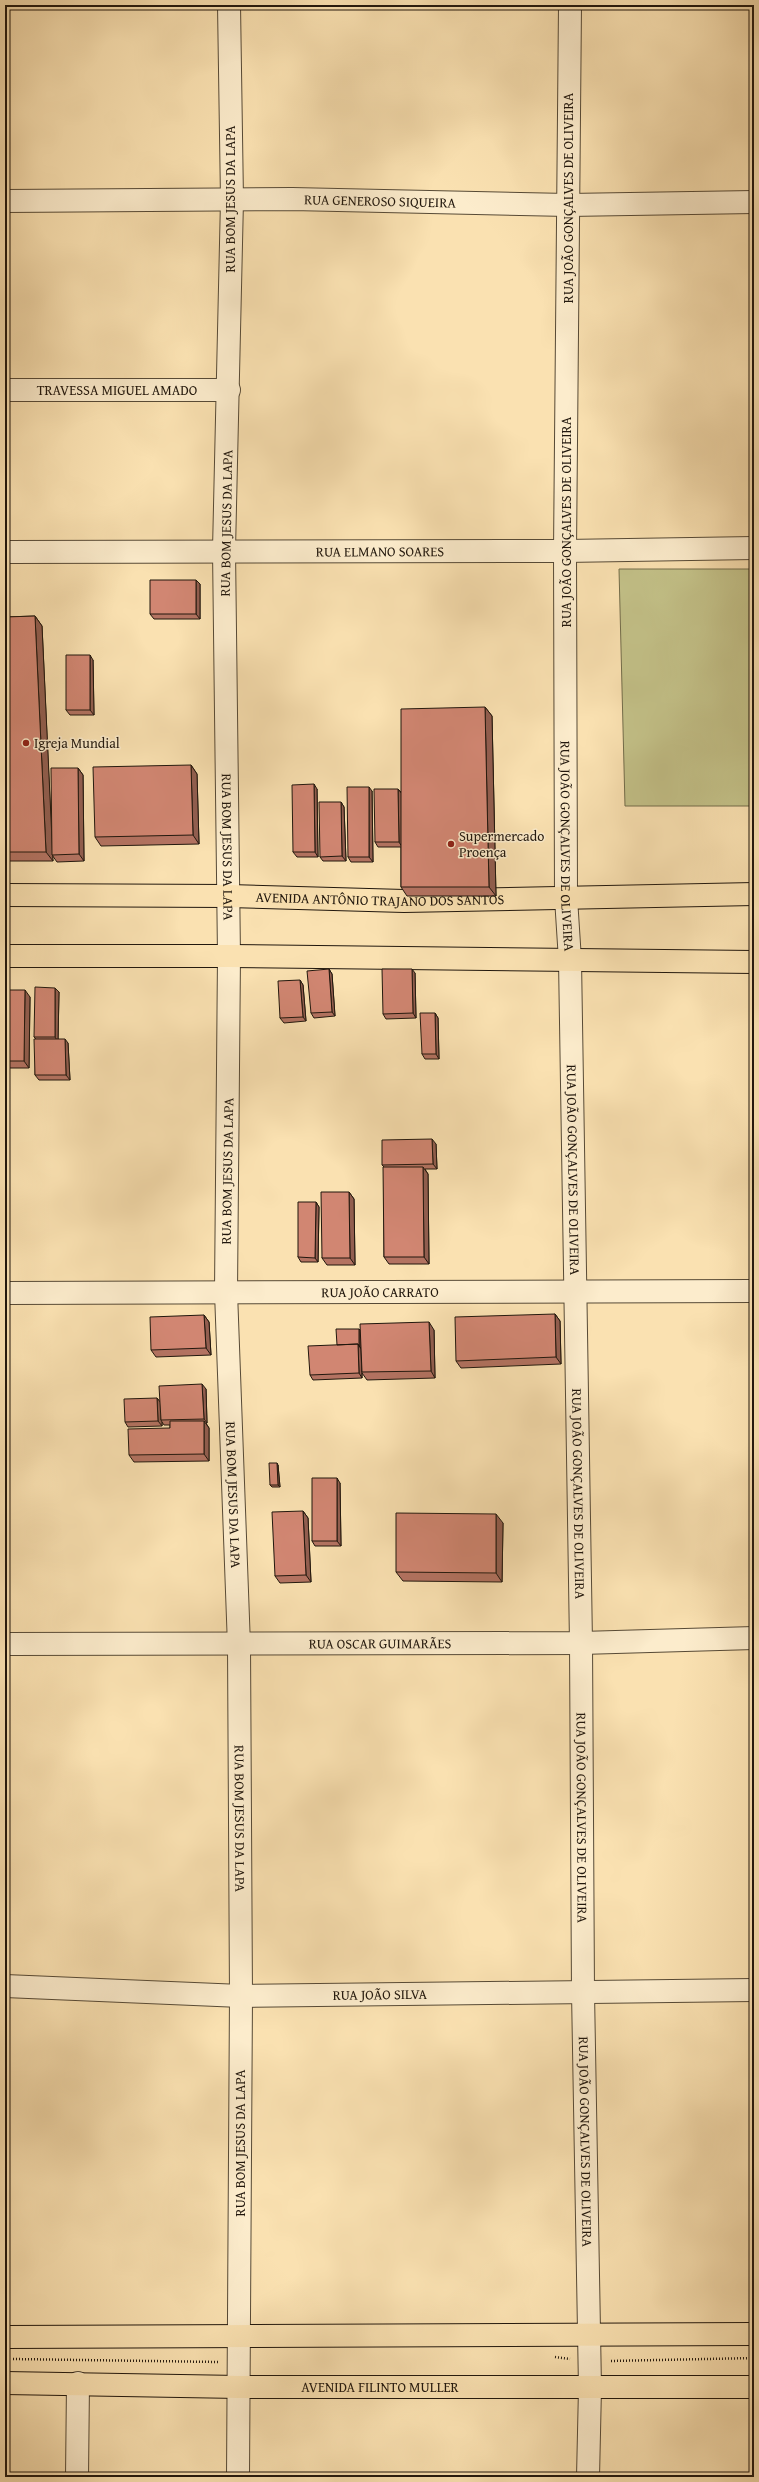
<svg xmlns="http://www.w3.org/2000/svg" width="759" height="2482" font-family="'Gentium Book Plus',serif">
	<rect width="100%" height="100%" fill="#fae1b1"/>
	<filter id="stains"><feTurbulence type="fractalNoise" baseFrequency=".005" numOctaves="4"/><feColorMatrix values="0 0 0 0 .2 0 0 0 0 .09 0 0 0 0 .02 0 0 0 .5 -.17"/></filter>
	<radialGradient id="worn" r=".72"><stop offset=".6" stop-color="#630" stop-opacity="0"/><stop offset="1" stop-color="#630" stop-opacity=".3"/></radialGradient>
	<path fill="#c3c188" stroke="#726c4a" d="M619 569H750L754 806H625Z"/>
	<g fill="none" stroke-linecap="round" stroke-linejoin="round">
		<g stroke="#574a36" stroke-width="24">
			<g id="minor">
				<path id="s1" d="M229 5 232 200 224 550 229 956 226 1292 239 1646 241 1996 238 2477"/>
				<path id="s2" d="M570 5 565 551 566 898 570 960 581 1643 583 1992 590 2388 588 2477"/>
				<path id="s3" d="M5 201 292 199 568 205 754 202"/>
				<path id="s4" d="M5 390H229"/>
				<path id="s5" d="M5 552 565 551 754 548"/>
				<path id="s6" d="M5 1293 754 1291"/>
				<path id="s7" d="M5 1644 581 1643 754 1638"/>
				<path id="s8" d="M5 1986 241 1996 754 1990"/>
				<path d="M77 2477 78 2383"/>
			</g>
		</g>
		<g stroke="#21170d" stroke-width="24">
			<g id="major">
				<path id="s9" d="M5 895 229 896 404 901 754 894"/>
				<path d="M5 956H229L754 962"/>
				<path d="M5 2337 754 2334"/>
				<path id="s10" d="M5 2383 239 2387H754"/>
			</g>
		</g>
		<path stroke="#21170d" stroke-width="2.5" stroke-dasharray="1 2" stroke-linecap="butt" d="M555 2357 570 2359
			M13 2359 218 2362
			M611 2361 754 2358"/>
		<use href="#minor" stroke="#fceccc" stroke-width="22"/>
		<use href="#major" stroke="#fae1b1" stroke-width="22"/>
	</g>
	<path fill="#b47362" stroke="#21170d" d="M200 584V619H154L150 614Z
		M35 616 42 626 52 845 78 768 83 775 84 861 57 862 52 855 53 861H5V617Z
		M93 660 94 715H70L66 710Z
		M485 707 492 716 496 896H407L401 887V847H378L375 842 398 789 401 792Z
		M191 765 197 774 199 844 101 846 95 837Z
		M317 789 318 857H297L293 852Z
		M372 791 373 862H351L348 857Z
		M341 802 344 807 346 861H323L320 857Z
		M329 969 332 974 335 1016 314 1018 311 1013Z
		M415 973 416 1018 386 1019 383 1014Z
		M300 980 303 985 306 1021 284 1023 280 1018Z
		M5 990 30 997 29 1068H5Z
		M59 992 58 1039 68 1043 70 1080H39L35 1075 36 1039 34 1037Z
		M435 1013 438 1018 439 1059H425L422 1054Z
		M436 1144 437 1169H425L428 1174 429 1264H389L384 1257V1167L382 1165Z
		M349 1192 354 1199 355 1265H327L322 1258Z
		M316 1202 319 1207 318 1262H301L298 1257Z
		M555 1314 560 1321 561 1364 461 1368 456 1361Z
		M204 1315 209 1322 211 1355 156 1357 151 1350Z
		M434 1330 435 1378 367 1380 362 1373V1378L313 1380 310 1375 337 1345Z
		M206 1389 207 1423H206L209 1428V1461L134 1462 129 1455 170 1428V1425H164L162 1422V1426L128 1427 125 1422 157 1398 160 1402Z
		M278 1465 280 1487H272L270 1485Z
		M340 1483 341 1546H315L312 1541Z
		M303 1511 308 1518 311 1582 280 1583 275 1576Z
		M503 1523 502 1582 403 1581 396 1572Z"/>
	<path fill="#925e50" stroke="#21170d" d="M196 580 200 584V619L196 614Z
		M35 616 42 626 53 861 46 852Z
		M90 655 93 660 94 715 90 710Z
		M485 707 492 716 496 896 489 887Z
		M191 765 197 774 199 844 193 835Z
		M78 768 83 775 84 861 79 854Z
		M314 784 317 789 318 857 315 852Z
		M369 787 372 791 373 862 369 857Z
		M398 789 402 794V847L399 842Z
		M341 802 344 807 346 861 342 856Z
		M329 969 332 974 335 1016 332 1012Z
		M412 969 415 973 416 1018 413 1013Z
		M300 980 303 985 306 1021 303 1017Z
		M55 988 59 992 58 1042 55 1037Z
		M25 990 30 997 29 1068 24 1061Z
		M435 1013 438 1018 439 1059 436 1054Z
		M65 1039 68 1043 70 1080 66 1075Z
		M432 1139 436 1144 437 1169 433 1164Z
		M423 1167 428 1174 429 1264 424 1257Z
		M349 1192 354 1199 355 1265 350 1258Z
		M316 1202 319 1207 318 1262 315 1258Z
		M555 1314 560 1321 561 1364 556 1357Z
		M204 1315 209 1322 211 1355 206 1348Z
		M429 1322 434 1330 435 1378 431 1371Z
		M359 1329 361 1331V1348L359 1346Z
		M358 1344 361 1349 362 1378 359 1373Z
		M202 1384 206 1389 207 1423 204 1419Z
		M157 1398 161 1403V1420L162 1422V1426L158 1421Z
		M204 1421 209 1428V1461L204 1454Z
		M277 1463 278 1465 280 1487 278 1485Z
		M337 1478 340 1483 341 1546 337 1541Z
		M303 1511 308 1518 311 1582 306 1575Z
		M496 1514 503 1523 502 1582 496 1573Z"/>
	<path fill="#d18672" stroke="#21170d" d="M150 580H196V614H150Z
		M35 616 46 852H5V617Z
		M66 655H90V710H66Z
		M485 707 489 887H401V709Z
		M191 765 193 835 95 837 93 767Z
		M51 768H78L79 854 52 855Z
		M314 784 315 852H293L292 785Z
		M347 787H369V857H348Z
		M374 789H398L399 842H375Z
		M319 802H341L342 856 320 857Z
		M329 969 332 1012 311 1013 307 971Z
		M382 969H412L413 1013 383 1014Z
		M300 980 303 1017 280 1018 278 981Z
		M35 987 55 988V1037H34Z
		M5 990H25L24 1061H5Z
		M420 1013H435L436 1054H422Z
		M34 1039H65L66 1075H35Z
		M432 1139 433 1164 382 1165V1140Z
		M383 1167H423L424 1257H384Z
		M321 1192H349L350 1258H322Z
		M298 1202H316L315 1258 298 1257Z
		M555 1314 556 1357 456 1361 455 1317Z
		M204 1315 206 1348 151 1350 150 1317Z
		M429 1322 431 1371 362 1372 360 1324Z
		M336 1329H359V1346L358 1344 337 1345Z
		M358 1344 359 1373 310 1375 308 1346Z
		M202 1384 204 1419 161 1420 159 1386Z
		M157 1398 158 1421 125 1422 124 1399Z
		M170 1421H204V1454L129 1455 128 1429 170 1428Z
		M269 1463H277L278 1485H270Z
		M312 1478H337V1541H312Z
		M303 1511 306 1575 275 1576 272 1512Z
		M396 1513 496 1514V1573L396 1572Z"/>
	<g fill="#8f2418" stroke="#fceccc" stroke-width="1.5">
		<circle cx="26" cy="743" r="4"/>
		<circle cx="451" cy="844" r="4"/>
	</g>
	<g text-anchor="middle" stroke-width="3" stroke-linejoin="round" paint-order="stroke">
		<g font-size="14" fill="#21170d" stroke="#fceccc">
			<text transform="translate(568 198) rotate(-90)" y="5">RUA JOÃO GONÇALVES DE OLIVEIRA</text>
			<text transform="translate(230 199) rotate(-90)" y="5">RUA BOM JESUS DA LAPA</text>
			<text dy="5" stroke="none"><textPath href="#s3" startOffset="375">RUA GENEROSO SIQUEIRA</textPath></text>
			<text dy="5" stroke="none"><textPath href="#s4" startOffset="112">TRAVESSA MIGUEL AMADO</textPath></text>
			<text transform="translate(566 522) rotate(-90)" y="5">RUA JOÃO GONÇALVES DE OLIVEIRA</text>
			<text transform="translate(226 523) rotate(-89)" y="5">RUA BOM JESUS DA LAPA</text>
			<text dy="5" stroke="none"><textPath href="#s5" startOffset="375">RUA ELMANO SOARES</textPath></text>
			<text dy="5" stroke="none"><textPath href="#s2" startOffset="841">RUA JOÃO GONÇALVES DE OLIVEIRA</textPath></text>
			<text dy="5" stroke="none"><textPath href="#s1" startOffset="842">RUA BOM JESUS DA LAPA</textPath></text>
			<text dy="5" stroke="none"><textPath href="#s9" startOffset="375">AVENIDA ANTÔNIO TRAJANO DOS SANTOS</textPath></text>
			<text dy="5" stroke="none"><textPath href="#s2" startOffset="1165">RUA JOÃO GONÇALVES DE OLIVEIRA</textPath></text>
			<text transform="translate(227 1171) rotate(-89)" y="5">RUA BOM JESUS DA LAPA</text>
			<text dy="5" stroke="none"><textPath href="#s6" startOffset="375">RUA JOÃO CARRATO</textPath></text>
			<text dy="5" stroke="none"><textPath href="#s2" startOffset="1489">RUA JOÃO GONÇALVES DE OLIVEIRA</textPath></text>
			<text dy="5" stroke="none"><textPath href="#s1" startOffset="1490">RUA BOM JESUS DA LAPA</textPath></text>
			<text dy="5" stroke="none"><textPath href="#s7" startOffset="375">RUA OSCAR GUIMARÃES</textPath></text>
			<text dy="5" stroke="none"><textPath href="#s2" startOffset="1813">RUA JOÃO GONÇALVES DE OLIVEIRA</textPath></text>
			<text dy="5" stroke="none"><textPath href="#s1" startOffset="1814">RUA BOM JESUS DA LAPA</textPath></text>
			<text dy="5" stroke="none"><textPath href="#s8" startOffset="375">RUA JOÃO SILVA</textPath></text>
			<text dy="5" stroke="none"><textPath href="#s2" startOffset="2137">RUA JOÃO GONÇALVES DE OLIVEIRA</textPath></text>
			<text transform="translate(240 2143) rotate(-90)" y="5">RUA BOM JESUS DA LAPA</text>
			<text dy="5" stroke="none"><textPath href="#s10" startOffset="375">AVENIDA FILINTO MULLER</textPath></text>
		</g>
		<g font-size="14" fill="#21170d" stroke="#fceccc" text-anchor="start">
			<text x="34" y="748">Igreja Mundial</text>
			<text x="459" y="841">Supermercado<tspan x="459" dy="16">Proença</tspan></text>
		</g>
	</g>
	<rect width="759" height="2482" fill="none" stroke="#fae1b1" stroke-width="20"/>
	<rect x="6" y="6" width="747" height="2470" fill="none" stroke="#21170d" stroke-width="2"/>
	<rect x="10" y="10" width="739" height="2462" fill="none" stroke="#21170d"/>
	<rect width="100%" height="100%" filter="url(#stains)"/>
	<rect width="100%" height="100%" fill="url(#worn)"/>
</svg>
